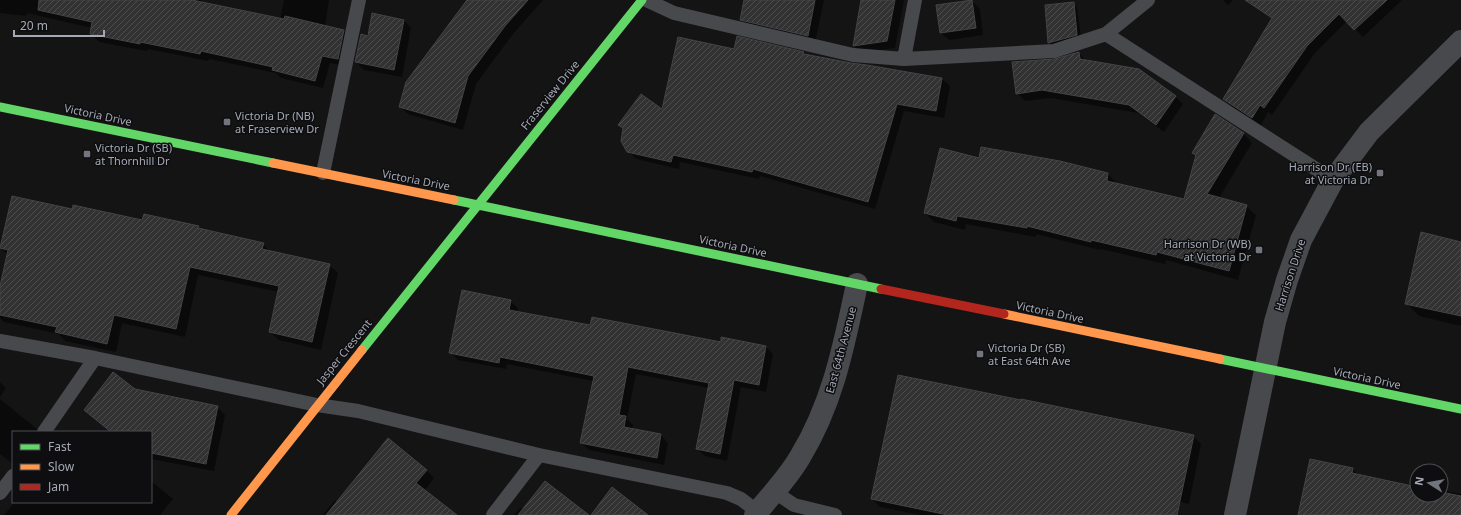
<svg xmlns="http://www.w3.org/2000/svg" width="1461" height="515" font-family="'Noto Sans',sans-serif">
	<defs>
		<pattern id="building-hatch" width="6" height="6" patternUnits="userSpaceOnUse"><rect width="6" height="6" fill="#323233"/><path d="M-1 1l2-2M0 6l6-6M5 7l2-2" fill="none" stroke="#4d4d4e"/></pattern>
	</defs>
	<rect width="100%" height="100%" fill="#141414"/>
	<path fill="#0007" d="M0 0H202L201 3 280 20 284 0H329L325 26 344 31 351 39 346 66 330 63 323 88 281 78 276 73 209 59 208 61 148 49 147 51 99 42 91 34 92 28 27 13 26 16 0 13Z
		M468 0H543L513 34 476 84 463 130 408 114 400 107Z
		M745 0H824L815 43 749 27 741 19Z
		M863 0H904L895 48 861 53 854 46Z
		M1223 0H1233L1228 5Z
		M1278 0H1402L1363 37 1347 21 1315 53 1272 115 1268 112 1261 125 1232 107 1225 99 1272 19 1265 13Z
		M972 1 980 9 983 35 949 40 941 33Z
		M1073 3 1077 7 1081 38 1053 46 1049 42Z
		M404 20 411 28 402 77 364 70 356 62 369 37Z
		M737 38 804 53 806 56 942 79 950 86 944 118 904 111 875 209 760 176 759 179 680 162 679 169 636 159 628 151 624 129 620 125 662 111 735 50Z
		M1079 53 1087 61 1175 96 1183 104 1164 132 1138 113 1051 98 1025 101 1017 93 1055 60Z
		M1243 133 1252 143 1219 198 1246 206 1256 215 1238 280 1166 260 1165 264 1101 249 1100 250 1036 234V237L966 224 965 230 934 222 925 213 980 159 1060 162 1108 174 1117 184 1185 200 1197 157 1193 152Z
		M73 210 143 221 198 227 201 230 263 244 271 252 329 265 338 273 321 350 279 340 270 332 279 292 198 275 185 337 122 323 116 352 65 341 59 334 4 322 0 318V291L8 255 1 248Z
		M1461 243V326L1419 316 1406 303Z
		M510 301 518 308 517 312 591 327 721 343 766 347 773 354 766 392 741 387 727 461 705 456 697 449 709 388 636 374 627 419 633 425 632 430 661 435 668 443 664 465 589 450 581 443 593 381 507 364 506 369 458 360 451 353Z
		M0 382 6 388 0 397Z
		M134 390 217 407 225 415 214 471 151 459V432H111L85 410Z
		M0 399 32 425 40 432H13V464L0 454Z
		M1193 436 1201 444 1189 504 1173 500 1170 515H920L880 507 872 499Z
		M1353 469 1359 476 1417 488V495H1441V490L1461 494V515H1299Z
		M426 470 434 478 424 491 455 515H323L335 500 338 502Z
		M151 481 173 499 160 515H4L15 502H151Z
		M520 508 523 510 587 515H514Z"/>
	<path fill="url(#building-hatch)" stroke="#424448" d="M39 0H192L284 19 285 16 344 30 338 59 322 56 315 81 272 70 273 67 201 51 200 54 140 42V44L90 34 92 22 38 10Z
		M467 0H528L505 26 468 76 455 123 399 107 406 82Z
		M744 0H815L808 36 740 20Z
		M861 0H895L887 41 853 46Z
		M972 0 976 28 940 33 936 5Z
		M1245 0H1387L1354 30 1339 14 1307 46 1264 108 1260 105 1252 118 1223 99 1272 18Z
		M1074 2 1077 35 1048 43 1045 5Z
		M372 13 404 20 394 70 355 62 361 34 368 36Z
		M737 36 804 52 802 53 804 54 851 63 867 65 942 78 936 111 897 104 868 202 753 169 752 172 673 155 671 162 627 152 621 141 623 128 618 125 641 94 662 109 678 37 734 49Z
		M1079 52 1080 59 1139 69 1176 96 1156 125 1129 105 1042 90 1016 94 1012 62 1054 59Z
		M1215 114 1244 133 1207 194 1247 205 1229 271 1157 252 1156 255 1091 240V242L1027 226V228L957 216 956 221 924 213 940 148 979 158 981 147 1060 161 1108 173 1107 181 1184 199 1196 155 1192 153Z
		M12 196 72 209 73 205 142 220 144 214 199 226 198 228 264 243 262 249 330 264 312 342 269 332 279 286 190 267 176 329 114 315 107 344 55 332 57 327 0 315V286L8 250 0 248Z
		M1421 232 1461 242V316L1405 304Z
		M462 290 511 300 509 310 590 325 592 317 721 342V337L766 346 759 385 734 380 720 454 696 449 709 383 628 367 619 415 626 416 624 427 661 434 657 458 580 443 594 376 500 357 499 363 449 353Z
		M113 372 135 389 218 406 206 464 151 453V432H111L84 410Z
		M898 375 1021 400V399L1194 435 1177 515H948L871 499Z
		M388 438 427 470 416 483 457 515H326Z
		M1310 459 1353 468 1352 473 1417 487V495H1441V492L1461 496V515H1298Z
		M545 481 589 515H518Z
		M612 487 648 515H591Z"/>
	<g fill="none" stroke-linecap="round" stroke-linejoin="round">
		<path stroke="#48494d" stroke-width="14" d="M646 0 674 13 853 55 904 59 1054 51 1106 34 1148 0
			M1106 34 1333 180
			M904 59 915 0
			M323 173 359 0
			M0 341 95 358 317 405 358 411 539 455 727 493 741 499 758 512
			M44 432 95 358
			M775 492 794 505 835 515
			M0 493 13 476
			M493 515 539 455"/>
		<path stroke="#48494d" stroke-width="22" d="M755 515C770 496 788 478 800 457 833 403 844 345 857 284
			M1235 515 1275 322 1287 280 1301 240 1333 180 1369 132 1461 41"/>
		<path stroke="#63d668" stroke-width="9" d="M0 107 273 163
			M454 200 881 289
			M362 350 642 0
			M1220 359 1461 409"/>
		<path stroke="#ff974d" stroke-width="9" d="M273 163 454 200
			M1004 314 1220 359
			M231 515 362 350"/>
		<path stroke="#b3261e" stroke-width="9" d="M881 289 1004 314"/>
	</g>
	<g fill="#72757d" stroke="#0e0e10" stroke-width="1.5">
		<rect x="223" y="118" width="8" height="8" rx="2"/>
		<rect x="83" y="150" width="8" height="8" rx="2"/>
		<rect x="1376" y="169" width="8" height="8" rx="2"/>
		<rect x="1255" y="246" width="8" height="8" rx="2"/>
		<rect x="976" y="350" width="8" height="8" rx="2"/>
	</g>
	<g text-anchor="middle" stroke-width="3" stroke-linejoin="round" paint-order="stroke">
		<g font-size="11" fill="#a4a9b5" stroke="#0e0e10">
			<text transform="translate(550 95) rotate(-51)" y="4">Fraserview Drive</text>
			<text transform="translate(98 115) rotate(12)" y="4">Victoria Drive</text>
			<text transform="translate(416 180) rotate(11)" y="4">Victoria Drive</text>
			<text transform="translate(733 246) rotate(12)" y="4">Victoria Drive</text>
			<text transform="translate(1290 275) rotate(-72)" y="4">Harrison Drive</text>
			<text transform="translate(1050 312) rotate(12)" y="4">Victoria Drive</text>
			<text transform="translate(841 350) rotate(-75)" y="4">East 64th Avenue</text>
			<text transform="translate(344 352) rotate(-51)" y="4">Jasper Crescent</text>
			<text transform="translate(1367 378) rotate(12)" y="4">Victoria Drive</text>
		</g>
		<g font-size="11" fill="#a4a9b5" stroke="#0e0e10" text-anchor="start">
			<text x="235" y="120">Victoria Dr (NB)<tspan x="235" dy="13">at Fraserview Dr</tspan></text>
			<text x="95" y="152">Victoria Dr (SB)<tspan x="95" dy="13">at Thornhill Dr</tspan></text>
			<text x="1372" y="171" text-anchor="end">Harrison Dr (EB)<tspan x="1372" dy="13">at Victoria Dr</tspan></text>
			<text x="1251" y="248" text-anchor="end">Harrison Dr (WB)<tspan x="1251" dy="13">at Victoria Dr</tspan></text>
			<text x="988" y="352">Victoria Dr (SB)<tspan x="988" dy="13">at East 64th Ave</tspan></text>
		</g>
	</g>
	<rect x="12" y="431" width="140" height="72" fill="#0e0e10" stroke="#4a4c52"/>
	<rect x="20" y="444" width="20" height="6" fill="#63d668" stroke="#4a4c52"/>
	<text x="48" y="451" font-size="12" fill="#a4a9b5">Fast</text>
	<rect x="20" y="464" width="20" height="6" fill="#ff974d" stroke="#4a4c52"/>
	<text x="48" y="471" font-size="12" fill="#a4a9b5">Slow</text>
	<rect x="20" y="484" width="20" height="6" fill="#b3261e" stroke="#4a4c52"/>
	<text x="48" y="491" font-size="12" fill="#a4a9b5">Jam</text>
	<g transform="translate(1429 483) rotate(281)"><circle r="19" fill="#0e0e10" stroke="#4a4c52"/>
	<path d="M0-3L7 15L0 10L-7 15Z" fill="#72757d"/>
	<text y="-6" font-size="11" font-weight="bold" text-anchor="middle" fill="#a4a9b5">N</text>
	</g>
	<path d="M14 30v6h90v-6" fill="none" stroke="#a4a9b5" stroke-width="2"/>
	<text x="20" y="30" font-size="12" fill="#a4a9b5" stroke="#0e0e10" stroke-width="3" paint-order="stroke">20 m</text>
</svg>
